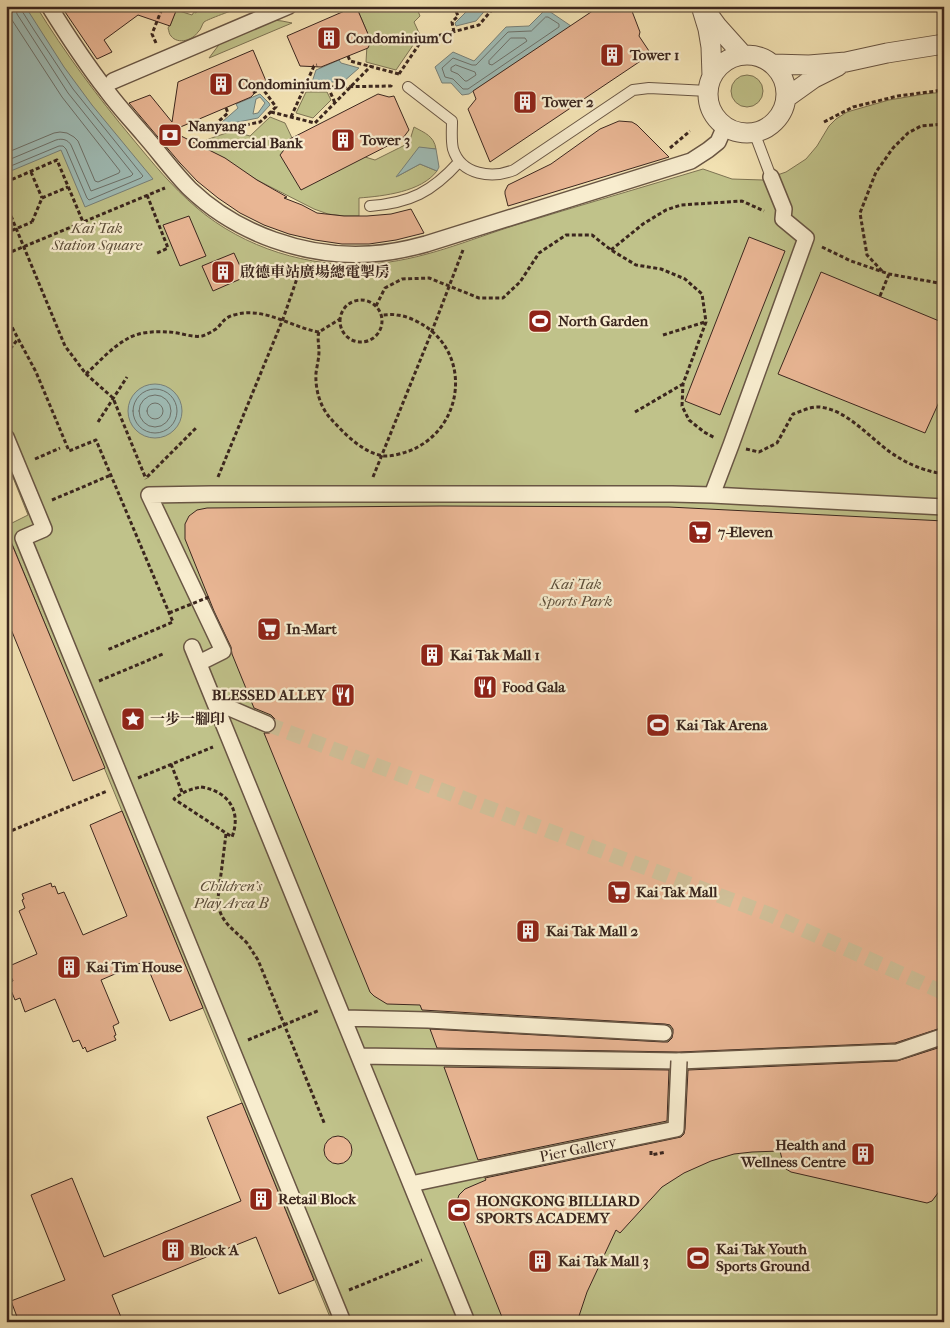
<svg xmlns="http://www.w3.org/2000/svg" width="950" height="1328" font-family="'IM FELL French Canon','Noto Serif TC',serif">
	<rect width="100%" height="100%" fill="#f4e4b5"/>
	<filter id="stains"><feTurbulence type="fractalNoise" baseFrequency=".004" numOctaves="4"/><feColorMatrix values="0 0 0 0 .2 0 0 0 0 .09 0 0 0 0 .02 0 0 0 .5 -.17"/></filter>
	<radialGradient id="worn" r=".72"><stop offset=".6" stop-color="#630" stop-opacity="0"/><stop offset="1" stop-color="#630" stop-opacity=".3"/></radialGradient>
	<path fill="#c0c28a" stroke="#7e7454" d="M6 6H36C65 53 97 96 132 138 152 162 172 187 197 208 244 248 309 268 370 264 421 261 468 240 516 225 578 206 640 188 703 169L732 179 763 180 786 172 806 159 817 146 829 126 836 119 847 112 889 100 925 94 944 92V1322H332L6 529V526L28 515 6 460Z
		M203 6 209 8 210 6 241 7C234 10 208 19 204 22 202 24 201 30 198 32 193 40 178 45 171 36 169 34 169 31 168 28L171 23 176 10 192 15 194 12 196 13 198 9 201 10Z
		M356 6H416L420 16 414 22 420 35 396 70 366 62 367 45 370 39Z
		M273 20 282 21 292 23 209 58 224 38Z
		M731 91a16 16 0 1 1 32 0a16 16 0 1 1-32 0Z
		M306 92H327L331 100 313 118 296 113Z
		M270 117 285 123 292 138 289 148 283 151 281 155 365 157 375 160 409 143 414 127C425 133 434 136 436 149L419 148 398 176 420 164 437 171C421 192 384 196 359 198V216H344L328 214 314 209 257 180 203 147 206 140 232 131 250 136Z"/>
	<path fill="#9fbcb6" stroke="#778079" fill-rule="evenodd" d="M6 6H25L64 67 92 105 153 179 85 207 61 150 6 173Z
		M467 6H489L476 21 456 26 455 23 466 12 464 7Z
		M546 9 571 26 469 94 462 95 451 83H442L435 67 453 52 474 61 506 27 529 26Z
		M339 60 341 63 359 68 343 82H312L316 70Z
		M260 94 269 103 270 105 258 118 223 125 222 122 238 108 236 104ZM260 97 265 103 258 113 253 114 256 99Z
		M419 147 436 149 439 167 437 171 420 164 396 177Z
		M128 411a27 27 0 1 1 54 0a27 27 0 1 1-54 0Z"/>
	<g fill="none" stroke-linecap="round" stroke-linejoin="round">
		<path stroke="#6d716a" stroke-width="1" d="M546 17H548L559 24V27L468 89H463L453 79 445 77 442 68 453 58 472 65H476L508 32 531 31Z
			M511 38H525L527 41 492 65 489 64V61Z
			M456 65 475 72 476 75 467 81H465L458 74 451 71V68Z
			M6 153 54 133 60 132 67 133 74 137 78 141 95 181 98 182 119 173 120 171 62 97 10 17 8 6
			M6 161 56 140C63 138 68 140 71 145L91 191 131 176 133 174 68 93 17 14 15 6
			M6 168 59 146H63L66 149 87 198 89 200 141 178 143 176 73 89 34 30 22 11 21 6
			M133 411a22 22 0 1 1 44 0a22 22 0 1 1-44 0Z
			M139 411a16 16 0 1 1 32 0a16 16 0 1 1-32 0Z
			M147 411a8 8 0 1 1 16 0a8 8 0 1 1-16 0Z"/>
	</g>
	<path fill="#e9b694" stroke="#3b261e" d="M61 6H178L170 26 138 15 104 40 112 52 97 59Z
		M356 6 371 41 368 48 321 67 300 66 287 36Z
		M600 6H630L640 32 639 36 651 54 490 162 468 109 476 99 473 91Z
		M253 50 266 81 251 97 171 131 225 158 257 180 287 197 284 198 302 205 317 213 344 216H367L391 214 411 209 424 233 396 240 369 244H342L315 240 289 234 264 225 240 213 218 198 197 181 180 163 129 103 150 95 172 122 178 82Z
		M378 94 389 97 394 96 409 130 403 138 301 190 280 155 287 146 286 141Z
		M619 121 632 122 637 125 669 157 508 206 505 194V191L508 185 551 164 600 129Z
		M189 216 206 256 180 266 163 225Z
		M749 237 785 251 720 415 685 401Z
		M234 253 245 277 213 291 202 266Z
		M821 272 944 323V391L925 433 778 374Z
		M440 506 669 507 944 521V1027L895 1043 679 1052 437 1048 430 1029 663 1042H668L672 1038 673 1033V1029L670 1025 665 1024 422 1010 420 1005 387 1004 374 996 370 992 264 733H269L272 732 275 728 276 723 275 719 271 715 254 708 232 654 231 647 214 611 185 539V524L189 516 197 510 207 508Z
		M6 530 105 768 73 781 6 617Z
		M122 811 203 1008 170 1021 145 961 101 980 119 1023 113 1026 116 1035 114 1036 116 1040 87 1052 85 1047 83 1049 79 1040 73 1042 55 999 25 1012 20 998 15 1000 8 983 13 981 7 967 37 954 19 911 25 908 22 900 24 899 22 894 51 883 52 887 55 886 58 894 64 892 83 935 127 916 90 825Z
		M944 1046V1180L938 1193 932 1201 927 1203 791 1172 786 1169 783 1163 780 1151 752 1152 734 1154 711 1161 684 1173 662 1187 620 1233 616 1230 587 1292 577 1322H504L458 1208 457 1201 459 1195 465 1189 486 1180 485 1178 681 1137 684 1134 685 1129 688 1070 897 1061Z
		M444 1067 669 1070 667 1121 478 1160Z
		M242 1103 314 1280 279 1294 256 1237 112 1295 123 1322H19L11 1301 65 1280 31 1195 72 1178 104 1257 241 1201 207 1117Z
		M324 1150a14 14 0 1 1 28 0a14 14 0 1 1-28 0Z"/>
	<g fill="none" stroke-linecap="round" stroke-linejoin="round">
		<path stroke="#cfbe97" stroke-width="15" stroke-dasharray="15 8" stroke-linecap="butt" d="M267 724 771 915 944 993"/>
		<g stroke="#695644" stroke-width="12">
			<path id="service" d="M408 87 452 121C452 130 451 141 453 149 461 175 492 179 514 170L633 90 649 88 708 91
				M754 132 771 177
				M370 206C410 203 432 192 459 162"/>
		</g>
		<g stroke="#695644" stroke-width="18">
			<path id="pedestrian" d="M49 6C67 35 86 64 107 91 118 106 131 120 143 134 159 152 173 172 190 189 237 234 306 258 370 254 389 253 408 249 426 244L691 161 708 150 718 142 725 126
				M113 81 289 6
				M6 437 44 529 23 538 343 1322
				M712 495 731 445 806 238 783 219 784 209 771 177
				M192 647 467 1322
				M199 663 223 651 149 495 211 494H672L712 495 944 507
				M216 704 225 706 267 724
				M344 1018 428 1020 664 1033
				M359 1056 679 1061 897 1052 944 1036
				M411 1184 482 1169"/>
		</g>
		<g stroke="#695644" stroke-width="21">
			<path id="minor" d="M701 6 708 29 711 47 712 76
				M706 11 717 26 743 55
				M708 94a39 39 0 1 1 78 0a39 39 0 1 1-78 0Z
				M773 64 809 65 846 62 887 53 944 44
				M786 98 814 78 838 66"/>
		</g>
		<path stroke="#3b261e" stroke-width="3" stroke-dasharray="4 2.5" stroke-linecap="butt" d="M454 32 452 22 458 16 456 11
			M156 43 152 34 163 6
			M348 56 350 61 399 74
			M399 74 422 40 479 25 495 6
			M328 87 335 103
			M253 93 262 88 391 86 392 84
			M226 108 228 113 219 121 221 130 260 122 276 107 263 89
			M271 112 315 123 371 66
			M291 117 314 66 317 65
			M824 122 853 107 898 96 944 90
			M670 148 690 131
			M31 172 42 198
			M6 182 57 160 83 222
			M147 195 168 248 155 254
			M6 204 65 346 86 374 113 398 146 479
			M32 222 42 198 68 187
			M822 247 851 261 889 274 944 284
			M611 250 643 224 666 210 681 205 742 201 764 211
			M6 254 165 188
			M882 271 867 255 860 213 876 172 893 148 908 133 921 126 944 124
			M880 296 889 274
			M340 321a21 21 0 1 1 42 0a21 21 0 1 1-42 0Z
			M376 306 385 288 402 279 429 278 479 298H503L520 282 539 253 566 235H592L611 250 636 265 661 269 685 279 702 294 706 322 683 384 682 406 689 420 704 432 715 438
			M319 332C317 338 319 344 319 351 319 358 317 366 316 373 315 389 320 407 331 419 344 433 360 450 379 455 388 458 400 454 409 451 462 431 473 358 425 326 417 321 407 316 397 315 392 314 387 315 382 315
			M663 335 705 322
			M6 354 18 339
			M86 374C98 363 112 347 127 339 138 332 155 331 168 332 179 332 192 338 202 336 206 335 213 331 216 329 223 323 223 318 234 315 264 306 290 327 319 332L340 319
			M635 412 683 384
			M98 422 127 377
			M746 449 759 452 777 443 793 414C800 412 811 406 819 407 846 409 869 437 890 452 907 464 924 471 944 474
			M35 459 60 448
			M147 477 196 428
			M218 477 283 319 302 264
			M373 477 432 331 463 250
			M52 500 111 475
			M99 681 163 654
			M171 764 182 792
			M138 778 213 747
			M201 787C228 791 242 811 232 837L174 799C183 792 190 789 201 787Z
			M6 833 107 791
			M226 834 218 898C218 922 233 928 247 943 251 949 254 954 258 960L325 1125
			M248 1040 320 1010
			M651 1151V1155L666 1152
			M349 1290 422 1260"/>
		<use href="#service" stroke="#f8edcf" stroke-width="10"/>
		<use href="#pedestrian" stroke="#f8edcf" stroke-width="15"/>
		<use href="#minor" stroke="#f8edcf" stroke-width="19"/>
		<g stroke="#695644" stroke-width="18" stroke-linecap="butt">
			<g id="pedestrian-bridge">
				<path id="s1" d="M482 1169 676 1129 679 1061"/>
			</g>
		</g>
		<path stroke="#3b261e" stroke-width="3" stroke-dasharray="4 2.5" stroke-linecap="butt" d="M6 233 32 222
			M6 316 36 372 69 451 96 440 173 622 107 650
			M169 613 209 597"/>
		<use href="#pedestrian-bridge" stroke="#f8edcf" stroke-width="15"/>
	</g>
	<defs>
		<g id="building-square" transform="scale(1.25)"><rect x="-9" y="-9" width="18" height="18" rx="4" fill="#8f2418" stroke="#f8edcf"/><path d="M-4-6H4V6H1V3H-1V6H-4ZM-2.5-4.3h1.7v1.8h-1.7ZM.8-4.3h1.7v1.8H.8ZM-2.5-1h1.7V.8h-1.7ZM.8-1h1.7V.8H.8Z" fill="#fff"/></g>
		<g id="bank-square" transform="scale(1.25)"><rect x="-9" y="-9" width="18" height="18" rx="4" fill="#8f2418" stroke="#f8edcf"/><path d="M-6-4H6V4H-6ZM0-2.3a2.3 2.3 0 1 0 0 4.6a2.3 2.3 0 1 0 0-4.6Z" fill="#fff"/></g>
		<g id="stadium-square" transform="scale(1.25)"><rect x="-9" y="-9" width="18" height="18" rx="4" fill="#8f2418" stroke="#f8edcf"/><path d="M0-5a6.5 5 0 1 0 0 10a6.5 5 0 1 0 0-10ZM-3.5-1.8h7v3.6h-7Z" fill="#fff"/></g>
		<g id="supermarket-square" transform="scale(1.25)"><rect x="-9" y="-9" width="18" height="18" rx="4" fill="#8f2418" stroke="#f8edcf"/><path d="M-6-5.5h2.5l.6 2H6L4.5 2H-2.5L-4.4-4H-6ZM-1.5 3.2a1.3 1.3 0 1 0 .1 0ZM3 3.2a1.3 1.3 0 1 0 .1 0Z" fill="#fff"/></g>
		<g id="restaurant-square" transform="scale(1.25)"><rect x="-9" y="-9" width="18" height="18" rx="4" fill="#8f2418" stroke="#f8edcf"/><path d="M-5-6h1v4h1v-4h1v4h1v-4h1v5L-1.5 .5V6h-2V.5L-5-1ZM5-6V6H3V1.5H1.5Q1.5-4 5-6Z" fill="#fff"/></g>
		<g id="sight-square" transform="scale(1.25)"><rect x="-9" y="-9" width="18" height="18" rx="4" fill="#8f2418" stroke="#f8edcf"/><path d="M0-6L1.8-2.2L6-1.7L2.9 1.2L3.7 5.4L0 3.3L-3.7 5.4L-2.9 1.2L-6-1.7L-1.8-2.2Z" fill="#fff"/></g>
	</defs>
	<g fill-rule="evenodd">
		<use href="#building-square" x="329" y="38"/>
		<use href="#building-square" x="612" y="55"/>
		<use href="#building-square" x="221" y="84"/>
		<use href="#building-square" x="525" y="102"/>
		<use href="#bank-square" x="170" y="135"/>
		<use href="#building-square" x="343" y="140"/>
		<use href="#building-square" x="223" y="272"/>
		<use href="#stadium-square" x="540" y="321"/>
		<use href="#supermarket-square" x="700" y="532"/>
		<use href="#supermarket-square" x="269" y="629"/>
		<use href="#building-square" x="432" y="655"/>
		<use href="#restaurant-square" x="485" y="687"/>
		<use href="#restaurant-square" x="343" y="695"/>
		<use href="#sight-square" x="133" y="719"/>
		<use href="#stadium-square" x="658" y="725"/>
		<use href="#supermarket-square" x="619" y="892"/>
		<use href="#building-square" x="528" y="931"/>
		<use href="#building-square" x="69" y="967"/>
		<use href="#building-square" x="863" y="1154"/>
		<use href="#building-square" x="261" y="1199"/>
		<use href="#stadium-square" x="459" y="1210"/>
		<use href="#building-square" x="173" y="1250"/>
		<use href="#stadium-square" x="698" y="1258"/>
		<use href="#building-square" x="540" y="1261"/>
	</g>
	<g text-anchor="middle" stroke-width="4.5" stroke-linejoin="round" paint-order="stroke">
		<g font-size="15" font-weight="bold" fill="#3b261e" stroke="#f8edcf" text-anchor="start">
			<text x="346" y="43">Condominium C</text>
			<text x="630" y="60">Tower 1</text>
			<text x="238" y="89">Condominium D</text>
			<text x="542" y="107">Tower 2</text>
			<text x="188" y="131">Nanyang<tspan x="188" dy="17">Commercial Bank</tspan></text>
			<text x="360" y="145">Tower 3</text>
			<text x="240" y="277">啟德車站廣場總電掣房</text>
			<text x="558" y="326">North Garden</text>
			<text x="718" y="537">7-Eleven</text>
			<text x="286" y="634">In-Mart</text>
			<text x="450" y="660">Kai Tak Mall 1</text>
			<text x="502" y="692">Food Gala</text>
			<text x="326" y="700" text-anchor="end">BLESSED ALLEY</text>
			<text x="150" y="724">一步一腳印</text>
			<text x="676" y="730">Kai Tak Arena</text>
			<text x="636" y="897">Kai Tak Mall</text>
			<text x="546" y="936">Kai Tak Mall 2</text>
			<text x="86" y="972">Kai Tim House</text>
			<text x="846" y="1150" text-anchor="end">Health and<tspan x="846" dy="17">Wellness Centre</tspan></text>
			<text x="278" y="1204">Retail Block</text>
			<text x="476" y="1206">HONGKONG BILLIARD<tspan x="476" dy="17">SPORTS ACADEMY</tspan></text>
			<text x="716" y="1254">Kai Tak Youth<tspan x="716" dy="17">Sports Ground</tspan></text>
			<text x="190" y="1255">Block A</text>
			<text x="558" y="1266">Kai Tak Mall 3</text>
		</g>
		<g font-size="15" font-style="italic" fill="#5c4d39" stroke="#f8edcf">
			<text x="97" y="233">Kai Tak<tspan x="97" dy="17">Station Square</tspan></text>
			<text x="576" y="589">Kai Tak<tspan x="576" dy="17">Sports Park</tspan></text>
			<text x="231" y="891">Children's<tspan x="231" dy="17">Play Area B</tspan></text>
		</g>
		<g font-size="15" fill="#3b261e" stroke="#f8edcf">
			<text dy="5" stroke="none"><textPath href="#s1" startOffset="98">Pier Gallery</textPath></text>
		</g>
	</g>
	<rect width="950" height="1328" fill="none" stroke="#f4e4b5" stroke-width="25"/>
	<rect x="8" y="8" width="935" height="1313" fill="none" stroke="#3b261e" stroke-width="2.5"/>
	<rect x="12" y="12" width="925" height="1303" fill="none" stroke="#3b261e"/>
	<rect width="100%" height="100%" filter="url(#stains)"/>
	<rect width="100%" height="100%" fill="url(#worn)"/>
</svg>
